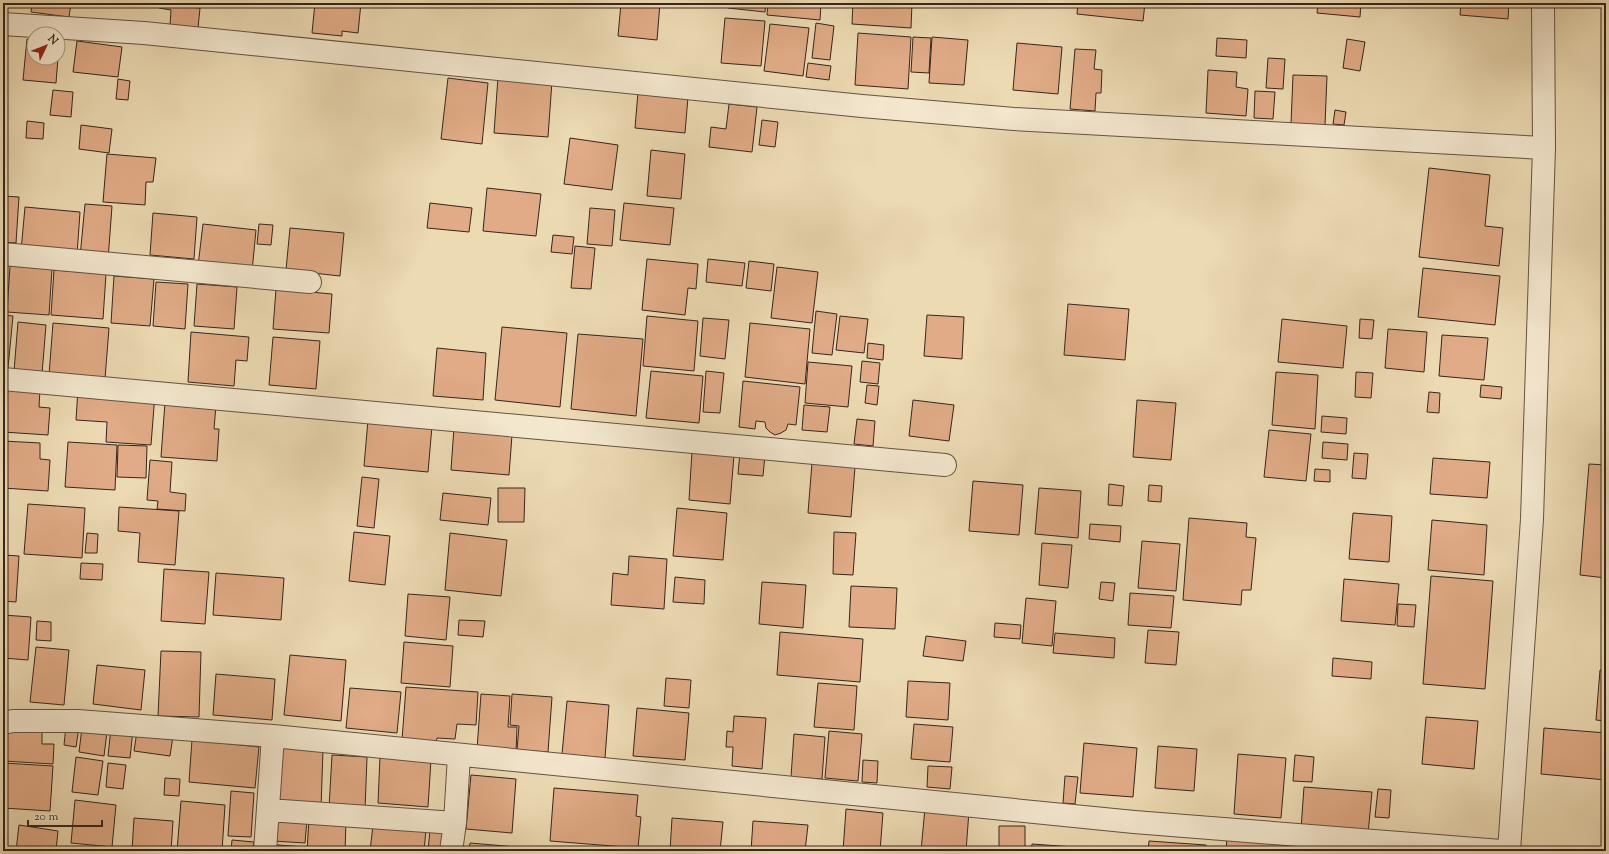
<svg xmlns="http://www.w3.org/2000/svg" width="1609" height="854" font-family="'Sorts Mill Goudy',serif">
	<rect width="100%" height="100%" fill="#ecdab3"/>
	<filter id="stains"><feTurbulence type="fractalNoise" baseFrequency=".005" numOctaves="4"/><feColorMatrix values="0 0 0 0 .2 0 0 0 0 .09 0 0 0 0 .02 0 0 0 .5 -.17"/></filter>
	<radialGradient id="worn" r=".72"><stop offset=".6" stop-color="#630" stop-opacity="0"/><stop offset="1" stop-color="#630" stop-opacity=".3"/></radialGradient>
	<path fill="#e0ab86" stroke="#36261d" d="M32 3H71L69 17 31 12Z
		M159 3H187V7L200 8 198 28 170 25 171 10 159 8Z
		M315 3H361L358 33 342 31V36L312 33Z
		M621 3H660L657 40 618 36Z
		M729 3H766L765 12 728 8Z
		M768 3H821L820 20 767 15Z
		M853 3H912L911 28 852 24Z
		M1078 3H1145L1143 21 1077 14Z
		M1274 3H1301V6Z
		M1318 3H1361L1360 17 1317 13Z
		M1461 3H1509L1508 19 1460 15Z
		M725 18 765 21 761 66 721 63Z
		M816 23 834 26 830 60 812 58Z
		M770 24 809 28 803 76 764 71Z
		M858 33 911 37 908 89 855 85Z
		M913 37 931 38 929 73 911 72Z
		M932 37 968 40 964 85 929 83Z
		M1217 38 1247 40 1246 58 1216 56Z
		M27 39 34 40V58H58L56 83 23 80Z
		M1347 39 1365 42 1360 71 1343 68Z
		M77 41 122 47 118 77 73 72Z
		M1017 43 1062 47 1058 94 1013 90Z
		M1075 49 1096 50 1094 69 1102 70 1101 93H1096L1095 111 1070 109Z
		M1268 58 1285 59 1283 89 1266 88Z
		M808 63 831 66 829 80 806 77Z
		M1208 70 1237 72 1236 87 1248 89 1246 116 1206 113Z
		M1293 75 1327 76 1325 125 1291 124Z
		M498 77 552 81 548 137 494 133Z
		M448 78 488 83 482 144 441 139Z
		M118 79 130 81 128 100 116 99Z
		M53 90 73 92 71 117 50 115Z
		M1255 91 1275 92 1273 119 1254 118Z
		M638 92 688 97 685 133 635 128Z
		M729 104 757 107 752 152 709 147 711 127 726 129Z
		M1335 110 1346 112 1344 125 1333 124Z
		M762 120 778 122 775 147 759 145Z
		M27 121 44 123 43 139 26 138Z
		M81 125 112 129 109 153 79 149Z
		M570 138 618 145 612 190 564 184Z
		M651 150 685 154 681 199 647 196Z
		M107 154 156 158 153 182H146L145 205 103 202Z
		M1429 168 1490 175 1485 226 1503 228 1499 266 1419 257Z
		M487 188 541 194 536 236 483 231Z
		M3 196 19 197 16 243 3 242Z
		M430 203 472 208 469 232 427 228Z
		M624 203 674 208 670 245 620 240Z
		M85 204 112 206 108 260 80 257Z
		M25 207 80 212 77 255 21 251Z
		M590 208 615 210 612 246 587 244Z
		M153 213 197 217 194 259 150 255Z
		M203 224 256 230 252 272 198 266Z
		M259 224 273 225 271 245 257 244Z
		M290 228 344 233 340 276 286 270Z
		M553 235 574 237 572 254 551 252Z
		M575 246 595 248 591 289 571 288Z
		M647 259 698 264 696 289 688 288 685 315 642 310Z
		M708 259 745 263 742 286 706 282Z
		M749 261 774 264 771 291 746 288Z
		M10 266 52 269 49 315 7 312Z
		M777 267 818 272 812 323 771 318Z
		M1423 268 1500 276 1495 325 1418 317Z
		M54 270 106 274 103 319 51 315Z
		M114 276 154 279 150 326 111 323Z
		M156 282 188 284 185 329 153 326Z
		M197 284 237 287 234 329 194 326Z
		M276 289 332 294 329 333 273 329Z
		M1068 304 1129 309 1125 360 1064 355Z
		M816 311 837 314 832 355 812 353Z
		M3 315 13 316 8 368H3Z
		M927 315 964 317 962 359 924 356Z
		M647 316 698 321 694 371 643 366Z
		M840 316 868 319 864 353 836 350Z
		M703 318 729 320 725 359 700 356Z
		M1282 319 1347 326 1343 368 1278 362Z
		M1360 319 1374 320 1372 339 1359 338Z
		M18 322 46 325 42 374 14 371Z
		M53 323 109 328 105 379 49 375Z
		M750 323 810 329 805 384 745 377Z
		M502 327 567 333 560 407 495 400Z
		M1388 329 1427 332 1424 372 1385 368Z
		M191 332 249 337 247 361 236 360 234 386 188 382Z
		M578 334 643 339 636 416 571 409Z
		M1442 335 1488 338 1484 380 1439 376Z
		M273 337 320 341 316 389 269 385Z
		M868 343 884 345 883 360 867 358Z
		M437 348 486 353 483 400 433 396Z
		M862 361 880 363 878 384 860 382Z
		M808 362 852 366 848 407 805 403Z
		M651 371 703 376 699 423 646 418Z
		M706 371 724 373 720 413 703 412Z
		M1276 372 1318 375 1315 429 1272 425Z
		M1356 372 1373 373 1371 398 1355 397Z
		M743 381 800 387 796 425 788 424 786 430 781 433 775 435 770 432 766 428 765 422 756 421 755 429 739 427Z
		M867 385 879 386 877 405 865 403Z
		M1481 385 1502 387 1501 399 1480 397Z
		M3 387 40 389 39 407 50 408 48 435 3 432Z
		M78 389 155 394 151 445 106 442 107 422 76 420Z
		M1429 392 1440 393 1439 413 1427 412Z
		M913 400 954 405 949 441 909 436Z
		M1137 400 1176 403 1171 460 1133 457Z
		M165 402 216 405 214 429H219L217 461 161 457Z
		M804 405 830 407 827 432 802 430Z
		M1322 416 1347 418 1346 434 1321 432Z
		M857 419 875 421 873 446 854 444Z
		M368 420 432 426 428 472 364 466Z
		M454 427 512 435 509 475 451 470Z
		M1269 430 1311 434 1306 481 1264 477Z
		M3 441 40 443V459L50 460 48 491 3 488Z
		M68 442 117 445 115 490 65 487Z
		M1323 442 1348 444 1347 460 1322 458Z
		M118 445 147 446 146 478 117 477Z
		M692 451 734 455 730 504 689 500Z
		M740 452 765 455 763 476 738 474Z
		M1354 453 1368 454 1366 479 1352 478Z
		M1433 458 1490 462 1487 498 1430 494Z
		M150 460 172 462 170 492 186 494 185 511 157 509 158 501 147 500Z
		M812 463 855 467 851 517 808 513Z
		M1589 464 1606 465V578L1580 575Z
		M1315 469 1330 470V482L1314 481Z
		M362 477 379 479 374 528 357 526Z
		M973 481 1023 485 1019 535 969 531Z
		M1109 484 1124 486 1122 506 1108 505Z
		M1149 485 1162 486 1161 502 1148 501Z
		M498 488H525L524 522H498Z
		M1039 488 1081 491 1078 538 1035 534Z
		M443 493 491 498 488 525 440 520Z
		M28 504 85 508 82 558 24 554Z
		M119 507 179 511 175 565 138 562 140 533 118 531Z
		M677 508 727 513 723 560 673 556Z
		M1353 513 1392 516 1389 562 1349 559Z
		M1189 518 1247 523 1246 537 1256 538 1251 590H1242L1241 605 1183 600Z
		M1432 520 1487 525 1484 575 1428 570Z
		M1090 524 1121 526 1120 542 1089 539Z
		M354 532 390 536 385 585 349 581Z
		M834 532 856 533 853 575 833 574Z
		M87 533 98 534 97 553H85Z
		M450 533 507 540 501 596 445 590Z
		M1142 541 1180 544 1176 591 1138 588Z
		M1042 543 1072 545 1068 588 1039 585Z
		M3 555 19 556 16 602 3 601Z
		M629 556 667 559 664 609 611 605 613 573 628 575Z
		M81 563 103 564 102 580 80 579Z
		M164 569 209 572 205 624 161 621Z
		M216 573 284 578 281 620 213 615Z
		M1431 576 1493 581 1485 689 1423 684Z
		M675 577 705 580 704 604 673 602Z
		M1344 579 1399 584 1395 625 1341 621Z
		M762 582 806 585 803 628 759 624Z
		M1101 582 1115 583 1113 601 1099 599Z
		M851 586 897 588 895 629 849 627Z
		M1130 593 1174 596 1171 628 1128 625Z
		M408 594 450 597 446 640 405 636Z
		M1026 598 1056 601 1052 646 1022 643Z
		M1398 604 1416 605 1414 627 1397 626Z
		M3 615 31 617 28 660 3 658Z
		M459 620 485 621 483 637 458 635Z
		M37 621 51 622V641L36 640Z
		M995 623 1021 625 1020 639 994 637Z
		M1148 630 1179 632 1176 665 1145 663Z
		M780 632 863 639 860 682 777 675Z
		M1055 633 1115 638 1114 658 1053 653Z
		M926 636 966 641 963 661 923 656Z
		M404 642 453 646 450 687 401 683Z
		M36 647 69 650 64 705 30 702Z
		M161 651 201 652 199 717 158 716Z
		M290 655 346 660 341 721 284 715Z
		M1333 658 1372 662 1371 679 1332 676Z
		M97 665 145 670 141 710 93 704Z
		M3 668H6L3 693Z
		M1600 670H1606V721L1596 720Z
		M216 674 275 679 272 720 213 715Z
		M666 678 691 680 689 708 664 706Z
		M908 681 950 683 948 720 906 717Z
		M818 683 857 686 854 730 814 727Z
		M406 687 478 692 476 725 457 724 455 739 437 738 436 743 402 740Z
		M350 688 401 692 397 733 346 728Z
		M481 694 510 696 508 727H517L516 752 477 749Z
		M512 694 552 697 548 752 517 750 519 726 510 725Z
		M567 701 609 705 605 758 562 754Z
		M637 708 689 713 685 760 633 756Z
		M734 716 766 718 762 769 732 766 733 747H726L727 731 733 732Z
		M1426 717 1478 721 1474 769 1422 764Z
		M914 724 953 727 950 762 911 759Z
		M66 726 79 727 76 747 64 745Z
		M19 727 42 728V744H54L53 764 3 761V732H18Z
		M82 728 107 732 104 756 79 752Z
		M111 728 133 730 130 758 108 756Z
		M1544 728 1606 733V780L1541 774Z
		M137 731 173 736 170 756 134 751Z
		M829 731 862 734 858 781 825 778Z
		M794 734 825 737 822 779 791 777Z
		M192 740 259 747 255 788 189 782Z
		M1084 743 1137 748 1133 797 1080 793Z
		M1158 746 1197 749 1194 791 1155 788Z
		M276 747 323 750 321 808 273 806Z
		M1238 754 1286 758 1281 818 1234 814Z
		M332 755 367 757 365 810 329 808Z
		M1295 755 1314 757 1312 782 1293 781Z
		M76 757 103 761 98 795 72 792Z
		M380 757 431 760 428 807 378 803Z
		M863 760 878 761 877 783 862 782Z
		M3 763 53 766 50 811 3 808Z
		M108 763 126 765 123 789 106 787Z
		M928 766 952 767 950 789 927 787Z
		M471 775 516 779 512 833 466 829Z
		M1065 776 1078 777 1075 804 1063 803Z
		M165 778 180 779 179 796 164 795Z
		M1304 787 1372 792 1368 834 1301 829Z
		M554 788 638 795 636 816 641 817 638 848 550 841Z
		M1378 789 1391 790 1389 818 1375 817Z
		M231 791 254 793 251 837 228 836Z
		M75 800 116 805 112 847 71 843Z
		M181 801 225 805 222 851H177Z
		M925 808 969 811 966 851H921Z
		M846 809 883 813 880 851H843Z
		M134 818 173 821 171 851H132Z
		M275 818 307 820 305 843 273 841Z
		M672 818 723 822 720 851H670Z
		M309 819 346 822 345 851H307Z
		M753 821 808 825 805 851H751Z
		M19 825 58 831 56 851H16Z
		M373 825 426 830 424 851H370Z
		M999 826H1025V851H999Z
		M430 829 444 830 442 851H428Z
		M1227 837 1283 842 1282 851H1226Z
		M232 840 254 842 253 851H231Z
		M1149 841 1206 845V851H1148Z
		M470 843 552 850V851H469Z
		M266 844 304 847V851H266Z
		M1032 844 1088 848 1087 851H1031Z"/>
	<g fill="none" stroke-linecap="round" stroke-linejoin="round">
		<g stroke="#645342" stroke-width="24">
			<path id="minor" d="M3 24 144 33 862 106 1014 119 1544 148
				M3 254 310 282
				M3 379 945 465
				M3 723 13 721H78L273 736 265 851
				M273 736 1134 822 1501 851
				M268 810 455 823
				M451 851 455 823 459 755
				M1509 851 1532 519 1544 148 1543 3"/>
		</g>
		<use href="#minor" stroke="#f3e7ce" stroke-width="22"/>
	</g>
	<rect width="1609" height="854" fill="none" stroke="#ecdab3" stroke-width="16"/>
	<rect x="4" y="4" width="1601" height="846" fill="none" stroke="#36261d" stroke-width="2"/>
	<rect x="8" y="8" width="1593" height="838" fill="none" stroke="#36261d"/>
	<g transform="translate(46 46) rotate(47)"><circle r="19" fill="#f3e7ce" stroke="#a79a87"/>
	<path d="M0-3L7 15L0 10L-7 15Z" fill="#8f2418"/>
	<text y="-6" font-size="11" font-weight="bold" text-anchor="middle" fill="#36261d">N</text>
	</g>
	<path d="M28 820v6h74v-6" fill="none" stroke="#36261d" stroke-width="2"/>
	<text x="34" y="820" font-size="12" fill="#36261d" stroke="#f3e7ce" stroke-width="3" paint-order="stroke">20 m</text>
	<rect width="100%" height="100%" filter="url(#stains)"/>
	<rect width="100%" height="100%" fill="url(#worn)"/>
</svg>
